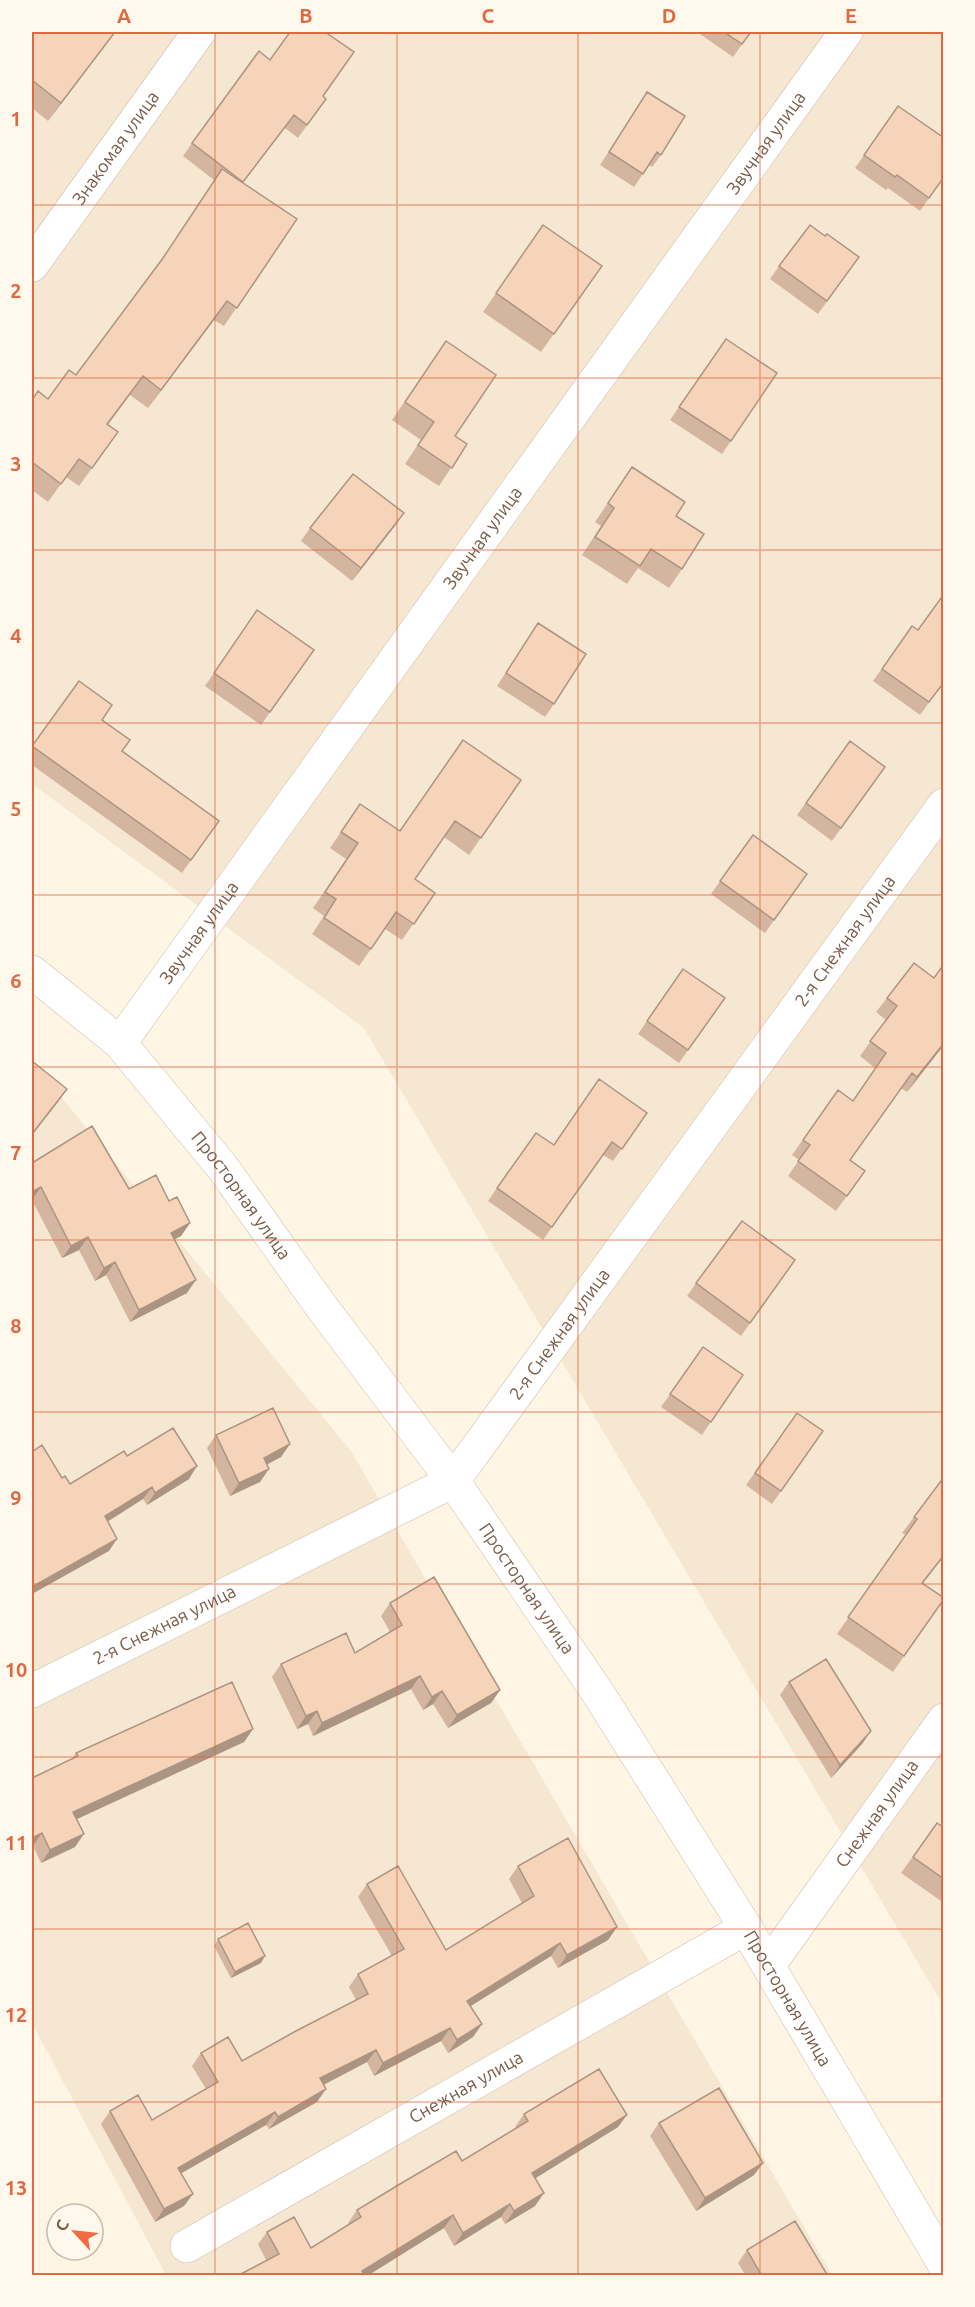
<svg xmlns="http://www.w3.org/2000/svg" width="975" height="2307" font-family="Ubuntu,sans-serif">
	<rect width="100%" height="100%" fill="#fef5e5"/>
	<path fill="#f6e7d3" d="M32 32H943V2005L364 1028 32 784Z
		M32 1073 53 1087 351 1451 832 2275H166L32 2023Z"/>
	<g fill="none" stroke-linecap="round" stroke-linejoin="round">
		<g stroke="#d0bcaa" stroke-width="34">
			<g id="minor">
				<path id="s1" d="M32 265 199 32"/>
				<path id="s2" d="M32 972 120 1043 223 1168 318 1302 453 1481 598 1693 746 1928 944 2264"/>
				<path id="s3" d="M120 1043 846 32"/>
				<path id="s4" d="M32 1691 453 1481 944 805"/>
				<path id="s5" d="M769 1965 944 1720"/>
				<path id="s6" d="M187 2246 746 1928"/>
			</g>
		</g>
		<use href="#minor" stroke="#fff" stroke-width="33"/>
	</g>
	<path fill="#d4b6a0" d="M32 32H115L48 121 32 108Z
		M697 32H751L733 57Z
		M647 92 661 155 652 167 649 165 634 187 600 165Z
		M323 96 326 99 298 138 285 128 243 183 297 219 224 326 214 320 148 408 130 395 108 425 118 432 79 486 66 477 48 502 32 490V400L48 399 76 375 157 267 214 180 183 156 192 143Z
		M898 106 944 177 920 211 888 188 886 190 855 168Z
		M543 225 602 266 541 352 483 312Z
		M825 236 859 257 818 314 770 279 779 266Z
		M726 339 777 373 722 454 670 420Z
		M446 341 455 436 467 444 439 486 405 464 421 440 392 420Z
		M632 467 676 516 682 569 669 588 638 568 627 584 582 555 601 526 595 522Z
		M404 513 352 581 301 541 310 528Z
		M257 610 314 650 261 725 205 686Z
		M538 623 554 704 545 717 497 686Z
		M912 626 918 630 944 682 920 715 873 681Z
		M79 681 122 751 219 821 182 873 32 765V747Z
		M850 741 885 767 832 841 797 815Z
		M521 780 469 855 444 837 415 879 435 893 402 940 385 929 359 966 312 934 324 916 313 908 346 859 330 848 360 804 400 831Z
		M753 835 807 874 765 933 711 894Z
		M683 969 725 998 679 1063 638 1034Z
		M887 998 943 1022 944 1045 907 1092 901 1088 850 1160 865 1171 836 1211 788 1176 799 1160 792 1155 838 1090 853 1101 875 1068 860 1056 886 1020 876 1012Z
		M647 1113 613 1161 603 1155 543 1240 488 1201 536 1133 554 1145Z
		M32 1163 129 1189 169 1201 190 1223 181 1236 174 1239 187 1293 130 1322 106 1275 95 1281 79 1250 62 1258 32 1200Z
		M795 1260 741 1336 687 1296 696 1283Z
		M703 1347 743 1375 702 1435 661 1407Z
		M797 1413 823 1431 772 1504 746 1485Z
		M216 1435 290 1444 281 1457 267 1464 260 1482 230 1496 207 1448Z
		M127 1456 189 1479 147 1505 143 1499 108 1521 109 1551 62 1478 70 1484Z
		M944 1477 923 1583 944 1599 893 1672 837 1634 906 1535 902 1533Z
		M390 1603 500 1690 491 1703 448 1728 433 1704 423 1710 411 1689 313 1736 308 1724 297 1729 272 1677 281 1664 355 1653 390 1632 381 1616Z
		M789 1682 871 1731 862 1744 831 1778 780 1695Z
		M253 1729 244 1742 77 1819 75 1847 41 1863 33 1846 72 1759 76 1753Z
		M937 1823 944 1828V1903L901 1873Z
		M518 1866 617 1927 608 1940 558 1968 551 1956 470 2006 482 2024 473 2037 448 2053 441 2041 374 2076 367 2062 324 2085 317 2102 269 2129 266 2125 182 2173 184 2206 155 2222 101 2124 110 2111 152 2120 206 2089 192 2066 201 2053 242 2061 356 2000 349 1987 358 1974 392 1956 358 1897 367 1884 446 1950 522 1903 509 1879Z
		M218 1939 261 1963 231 1978 214 1946Z
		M524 2114 618 2127 535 2178V2206L505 2224 501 2217 454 2246 444 2228 367 2276H237L266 2260 258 2244 267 2232 311 2248 349 2224 348 2223 357 2210 462 2161 516 2128 515 2127Z
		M659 2123 754 2175 696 2211 650 2136Z
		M747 2250 828 2276H746L738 2263Z"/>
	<path fill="#ac9482" d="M115 32 102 50 48 121 61 103Z
		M227 301 214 320 148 408 161 390Z
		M404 513 395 526 352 581 361 568Z
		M944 1043V1045L907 1092 917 1077Z
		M67 1089 58 1102 32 1135V1134Z
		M41 1187 32 1200V1192Z
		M190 1223 181 1236 162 1246 171 1233Z
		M88 1237 79 1250 62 1258 71 1246Z
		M115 1262 106 1275 95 1281 104 1268Z
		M196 1280 187 1293 130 1322 139 1310Z
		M290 1444 281 1457 255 1471 264 1458Z
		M197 1466 189 1479 147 1505 155 1493Z
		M269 1469 260 1482 230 1496 239 1483Z
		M152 1487 143 1499 96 1529 105 1516Z
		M117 1539 109 1551 32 1594V1587Z
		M944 1555V1556L911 1599 922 1583Z
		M420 1676 411 1689 313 1736 322 1723Z
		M500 1690 491 1703 448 1728 457 1715Z
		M442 1691 433 1704 423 1710 432 1697Z
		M317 1711 308 1724 297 1729 306 1716Z
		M253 1729 244 1742 64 1825 73 1812Z
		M871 1731 862 1744 831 1778 840 1765Z
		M42 1833 33 1846 32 1847V1838Z
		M84 1834 75 1847 41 1863 50 1850Z
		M617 1927 608 1940 558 1968 567 1955Z
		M560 1943 551 1956 458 2014 467 2001Z
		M265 1956 261 1963 231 1978 235 1972Z
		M482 2024 473 2037 448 2053 457 2040Z
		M450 2028 441 2041 374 2076 383 2063Z
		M376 2050 367 2062 311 2091 320 2078Z
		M326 2089 317 2102 269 2129 278 2117Z
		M275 2112 266 2125 169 2180 178 2168Z
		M627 2115 618 2127 523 2186 532 2173Z
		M763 2163 754 2175 696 2211 705 2198Z
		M544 2193 535 2206 505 2224 514 2211Z
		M193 2194 184 2206 155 2222 164 2209Z
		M510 2204 501 2217 454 2246 463 2233Z
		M453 2215 444 2228 367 2276H359L362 2271Z"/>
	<path fill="#f6d4ba" stroke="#ac9482" stroke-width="1.5" d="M32 32H115L61 103 32 80Z
		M290 32H325L354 52 323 96 326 99 307 125 294 115 243 182 192 143 259 51 270 60Z
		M724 32H751L742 44Z
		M647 92 685 116 661 155 657 152 643 174 609 152Z
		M898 106 944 138V177L929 198 897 175 895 177 864 155Z
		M222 169 297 219 237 308 227 301 161 390 143 376 107 424 118 432 92 468 79 459 61 484 32 462V400L38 391 48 399 69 370 76 375 163 258Z
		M543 225 602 266 554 334 496 293Z
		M810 225 825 236 827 234 859 257 827 301 779 266Z
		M726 339 777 373 731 441 679 407Z
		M446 341 496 375 455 436 467 444 452 468 418 445 434 422 405 402Z
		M632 467 685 502 676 516 704 534 682 569 651 549 640 566 595 537 614 508 608 503Z
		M353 474 404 513 361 568 310 528Z
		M944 594V682L929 702 882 669 912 626 918 630Z
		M257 610 314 650 270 712 214 673Z
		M538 623 586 654 554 704 506 673Z
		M79 681 112 705 102 720 130 740 122 751 219 821 191 860 32 746Z
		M463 740 521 780 481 838 455 821 415 879 435 893 414 924 396 912 371 949 324 918 336 899 325 892 358 843 341 832 360 804 400 831Z
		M850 741 885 767 841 828 806 803Z
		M753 835 807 874 774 920 720 881Z
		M914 963 934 978 944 964V1019L942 1022 944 1023V1043L917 1077 912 1073 850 1160 865 1171 847 1196 798 1161 810 1145 803 1140 838 1090 853 1101 886 1053 870 1041 897 1006 887 998Z
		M683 969 725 998 688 1050 647 1021Z
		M32 1061 67 1089 32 1134Z
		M599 1079 647 1113 622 1149 612 1142 552 1227 497 1188 536 1133 554 1145Z
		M92 1126 129 1189 156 1175 169 1201 177 1197 190 1223 171 1233 196 1280 139 1310 115 1262 104 1268 88 1237 71 1246 41 1187 32 1192V1163Z
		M742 1221 795 1260 750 1323 696 1283Z
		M703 1347 743 1375 711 1422 670 1394Z
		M273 1408 290 1444 264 1458 269 1469 239 1483 216 1435Z
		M797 1413 823 1431 781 1491 755 1473Z
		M173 1428 197 1466 155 1493 152 1487 105 1516 117 1539 32 1587V1452L42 1445 62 1478 65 1476 70 1484 124 1451 127 1456Z
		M944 1477V1555L922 1583 944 1598V1599L904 1656 848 1617 917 1519 914 1517Z
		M434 1577 500 1690 457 1715 442 1691 432 1697 420 1676 322 1723 317 1711 306 1716 281 1664 346 1633 355 1653 402 1625 390 1603Z
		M826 1659 871 1731 840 1765 789 1682Z
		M232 1682 253 1729 73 1812 84 1834 50 1850 42 1833 32 1838V1778L78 1756 76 1753Z
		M937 1823 944 1828V1879L913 1857Z
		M568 1838 617 1927 567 1955 560 1943 467 2001 482 2024 457 2040 450 2028 383 2063 376 2050 320 2078 326 2089 278 2117 275 2112 178 2168 193 2194 164 2209 110 2111 138 2095 152 2120 218 2082 201 2053 228 2037 242 2061 294 2032 368 1994 358 1974 404 1949 367 1884 398 1866 446 1950 534 1896 518 1866Z
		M248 1923 265 1956 235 1972 218 1939Z
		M599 2069 627 2115 532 2173 544 2193 514 2211 510 2204 463 2233 453 2215 362 2271 365 2276H237L279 2254 267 2232 294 2217 311 2248 361 2217 357 2210 400 2184 456 2151 462 2161 528 2121 524 2114Z
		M719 2088 763 2163 705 2198 659 2123Z
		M795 2221 828 2276H762L747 2250Z"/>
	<path fill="none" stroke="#df6a42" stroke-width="1.5" stroke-opacity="0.55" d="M215 32V2276M397 32V2276M578 32V2276M760 32V2276M32 205H944M32 378H944M32 550H944M32 723H944M32 895H944M32 1067H944M32 1240H944M32 1412H944M32 1584H944M32 1757H944M32 1929H944M32 2102H944"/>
	<g text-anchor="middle" stroke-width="6" stroke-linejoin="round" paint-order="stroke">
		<g font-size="18" fill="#795b48" stroke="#fff8ed">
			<text dy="6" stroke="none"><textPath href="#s3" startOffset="1108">Звучная улица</textPath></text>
			<text dy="6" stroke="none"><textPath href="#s1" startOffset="144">Знакомая улица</textPath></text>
			<text dy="6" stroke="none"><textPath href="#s3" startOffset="622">Звучная улица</textPath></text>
			<text dy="6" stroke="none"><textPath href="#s3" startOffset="136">Звучная улица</textPath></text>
			<text dy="6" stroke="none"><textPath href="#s4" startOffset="1138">2-я Снежная улица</textPath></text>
			<text dy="6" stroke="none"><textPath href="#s2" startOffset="308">Просторная улица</textPath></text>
			<text dy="6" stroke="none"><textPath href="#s4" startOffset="652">2-я Снежная улица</textPath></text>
			<text dy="6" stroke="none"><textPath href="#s2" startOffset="794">Просторная улица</textPath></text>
			<text dy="6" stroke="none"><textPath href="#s4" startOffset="148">2-я Снежная улица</textPath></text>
			<text dy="6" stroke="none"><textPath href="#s5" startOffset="186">Снежная улица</textPath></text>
			<text dy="6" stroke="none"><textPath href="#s2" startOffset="1280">Просторная улица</textPath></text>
			<text dy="6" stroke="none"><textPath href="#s6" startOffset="321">Снежная улица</textPath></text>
		</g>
	</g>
	<rect width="975" height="2307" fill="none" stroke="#fff8ed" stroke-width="66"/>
	<g transform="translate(75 2232) rotate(297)"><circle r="28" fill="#fff8ed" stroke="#c9b9ab" stroke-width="1.5"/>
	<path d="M0-4.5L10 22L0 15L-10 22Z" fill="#f16d41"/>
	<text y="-9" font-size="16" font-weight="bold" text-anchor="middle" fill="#795b48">С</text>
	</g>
	<rect x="33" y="33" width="909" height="2241" fill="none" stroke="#df6a42" stroke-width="2"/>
	<g font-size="20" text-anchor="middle" font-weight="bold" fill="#df6a42">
		<text x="124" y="23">A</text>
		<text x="306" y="23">B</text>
		<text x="488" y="23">C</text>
		<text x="669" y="23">D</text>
		<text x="851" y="23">E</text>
		<text x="16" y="126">1</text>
		<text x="16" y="298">2</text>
		<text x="16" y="471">3</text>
		<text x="16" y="643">4</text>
		<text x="16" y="816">5</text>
		<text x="16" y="988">6</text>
		<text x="16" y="1160">7</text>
		<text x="16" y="1333">8</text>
		<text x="16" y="1505">9</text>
		<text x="16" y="1677">10</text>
		<text x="16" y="1850">11</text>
		<text x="16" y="2022">12</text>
		<text x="16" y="2195">13</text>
	</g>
</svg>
